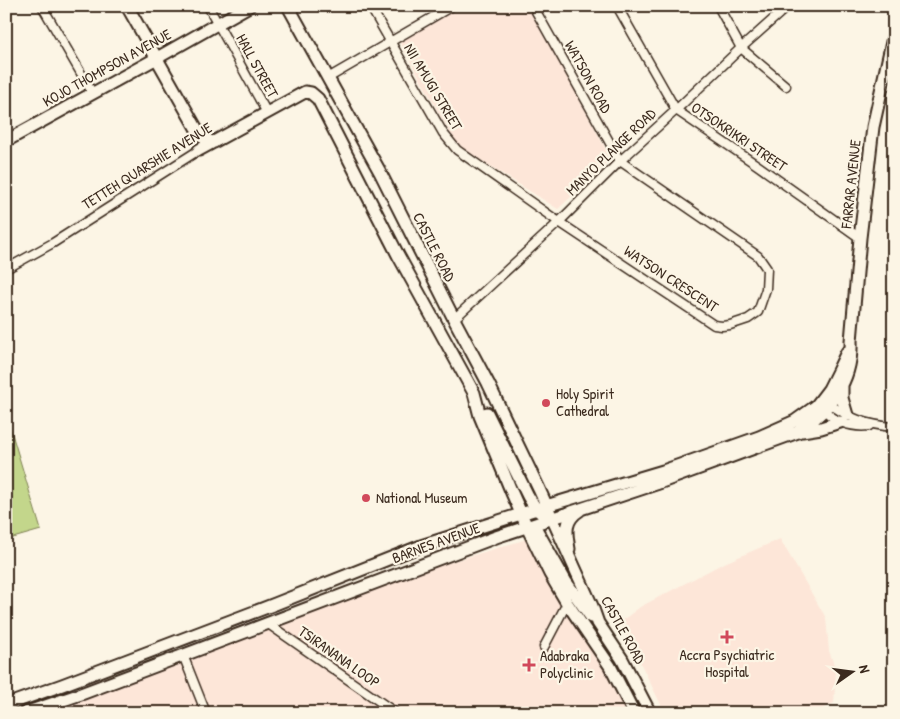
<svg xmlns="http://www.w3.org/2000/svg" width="900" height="719" font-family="'Patrick Hand',sans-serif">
	<rect width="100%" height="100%" fill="#fcf5e5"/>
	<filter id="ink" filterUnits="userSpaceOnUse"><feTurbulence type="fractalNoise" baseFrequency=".02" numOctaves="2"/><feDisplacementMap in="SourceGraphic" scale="10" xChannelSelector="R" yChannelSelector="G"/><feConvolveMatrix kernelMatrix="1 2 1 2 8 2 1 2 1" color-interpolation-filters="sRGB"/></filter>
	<g filter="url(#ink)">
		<path fill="#fde6d8" d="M457 6H530L611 159 558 209 457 145 398 39Z
			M527 539 562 602 602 661 629 713H35L313 609 428 569Z
			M780 539 826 618 829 651 836 670 834 703 814 713H665L645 672 619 623 640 607 720 565Z"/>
		<path fill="#c3d68b" stroke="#7f8054" d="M6 414 41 530 6 540Z"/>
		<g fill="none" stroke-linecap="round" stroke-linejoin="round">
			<g stroke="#3b2a1e" stroke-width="11">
				<path id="minor" d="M42 6 93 94
					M208 6 267 113
					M370 6 443 133 457 150 559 222 714 325 722 326 730 325 748 319 758 312 766 289 767 269 758 256 620 161 533 6
					M617 6 676 110 757 165 860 238
					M718 6 741 48 786 86
					M328 78 452 6
					M6 269 53 243 199 150
					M454 319 559 222 620 161 676 110 741 48 788 6
					M826 401C847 418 867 425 894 427
					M822 407C833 422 851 428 869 426
					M267 623 396 713
					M544 647 567 603
					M183 655 206 713"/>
			</g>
			<g stroke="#3b2a1e" stroke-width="15">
				<path id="secondary" d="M127 6 199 133C203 137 207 142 214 142
					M288 6 380 172 454 319 488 383 539 489 592 606 598 623 622 659 650 713
					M6 141 157 58 249 6
					M199 150 305 92 311 93 318 99 398 255 474 393 480 416 512 493 527 527 550 574 567 603 610 666 634 713
					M842 385V398L847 415
					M487 413 528 496 536 509 541 513
					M802 431 821 428 840 422
					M535 527 566 582 591 617
					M569 549C566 532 564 520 580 510
					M6 705 62 685 275 604 421 546 546 506 663 471 759 437 795 421 816 406 829 389 838 371 847 352
					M25 713 81 694 496 537 656 484 798 432C830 409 853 382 851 341L860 238 873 127 894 33"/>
			</g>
			<use href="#minor" stroke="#fcf5e5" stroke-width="8"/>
			<use href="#secondary" stroke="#fcf5e5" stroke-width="11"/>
		</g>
	</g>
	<g fill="#d1495b" stroke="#fcf5e5" stroke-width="2">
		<circle cx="546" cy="403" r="5"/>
		<circle cx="366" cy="498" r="5"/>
		<path d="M724.5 629.5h5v5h5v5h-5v5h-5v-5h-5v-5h5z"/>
		<path d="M526.5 657.5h5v5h5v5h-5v5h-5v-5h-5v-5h5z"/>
	</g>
	<g text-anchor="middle" stroke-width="4.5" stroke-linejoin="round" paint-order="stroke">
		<g font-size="15" fill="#3b2a1e" stroke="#fcf5e5">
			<text transform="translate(257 66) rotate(61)" y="5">HALL STREET</text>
			<text transform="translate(107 68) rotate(-29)" y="5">KOJO THOMPSON AVENUE</text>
			<text transform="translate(588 77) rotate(61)" y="5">WATSON ROAD</text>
			<text transform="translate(433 87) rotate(59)" y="5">NII AMUGI STREET</text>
			<text transform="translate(739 137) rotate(34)" y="5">OTSOKRIKRI STREET</text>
			<text transform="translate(611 152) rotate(-44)" y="5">MANYO PLANGE ROAD</text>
			<text transform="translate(147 166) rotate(-32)" y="5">TETTEH QUARSHIE AVENUE</text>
			<text transform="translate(851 184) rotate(-84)" y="5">FARRAR AVENUE</text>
			<text transform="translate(434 247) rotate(63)" y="5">CASTLE ROAD</text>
			<text transform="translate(671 279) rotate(33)" y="5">WATSON CRESCENT</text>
			<text transform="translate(436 543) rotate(-20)" y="5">BARNES AVENUE</text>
			<text transform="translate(623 630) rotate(61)" y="5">CASTLE ROAD</text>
			<text transform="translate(339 657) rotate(35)" y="5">TSIRANANA LOOP</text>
		</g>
		<g font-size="15" fill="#3b2a1e" stroke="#fcf5e5" text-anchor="start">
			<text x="556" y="399">Holy Spirit<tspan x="556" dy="17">Cathedral</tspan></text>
			<text x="376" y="503">National Museum</text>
			<text x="727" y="660" text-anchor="middle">Accra Psychiatric<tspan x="727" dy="17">Hospital</tspan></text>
			<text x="540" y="661">Adabraka<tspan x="540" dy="17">Polyclinic</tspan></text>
		</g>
	</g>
	<rect width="900" height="719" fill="none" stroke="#fcf5e5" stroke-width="25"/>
	<rect x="12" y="12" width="875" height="694" fill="none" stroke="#3b2a1e" stroke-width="2" filter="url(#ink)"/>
	<g transform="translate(852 672) rotate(76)" stroke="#fcf5e5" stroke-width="4" paint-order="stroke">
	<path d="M0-4L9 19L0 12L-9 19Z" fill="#3b2a1e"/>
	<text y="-8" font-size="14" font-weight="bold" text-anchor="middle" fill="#3b2a1e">N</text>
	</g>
</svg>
